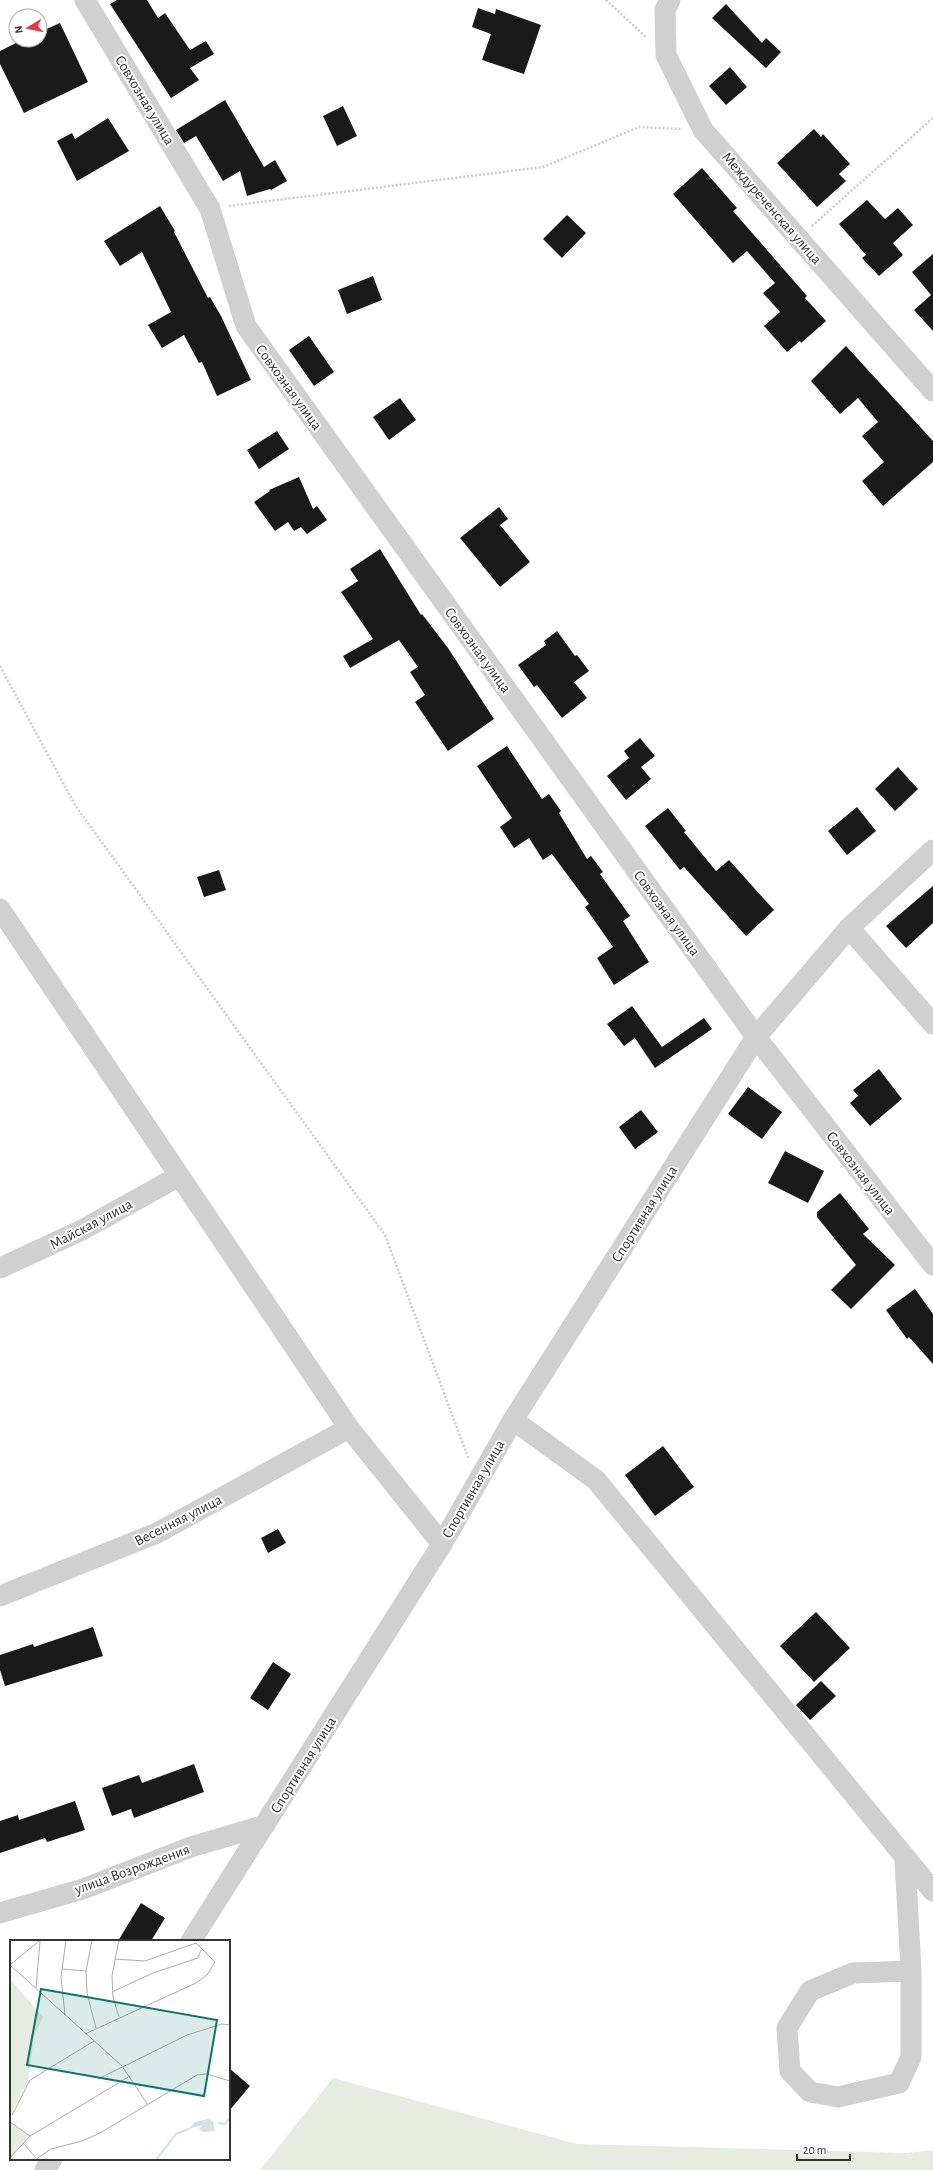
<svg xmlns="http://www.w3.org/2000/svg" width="933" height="2170" font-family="'Alegreya Sans',sans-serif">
	<rect width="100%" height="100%" fill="#fff"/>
	<path fill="#e6ecdf" d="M333 2078 577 2144 907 2153 933 2150V2170H260Z"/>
	<path fill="#1a1a1a" d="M117 0H147L158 18 165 13 190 50 206 41 214 54 190 68 199 80 171 98 110 4Z
		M726 4 762 43 766 38 781 52 766 68 712 18Z
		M478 8 495 14 496 9 541 25 524 74 482 60 491 34 472 27Z
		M60 23 88 82 24 113 0 64V51L22 40H40V32Z
		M730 67 747 87 726 105 709 86Z
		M225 100 264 167 275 160 287 181 271 190 270 189 247 196 240 171 223 181 196 136 184 143 176 130Z
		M343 106 357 136 337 146 323 116Z
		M108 118 129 151 77 181 57 141 72 133 75 139Z
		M814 129 821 137 823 134 850 164 839 174 846 181 817 207 777 163Z
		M702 168 737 208 733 211 807 296 805 298 826 321 801 343 800 341 787 352 764 326 780 312 763 293 775 283 747 251 733 263 673 194Z
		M867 200 885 219 898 208 913 225 893 243 903 255 879 276 862 258 866 255 839 224Z
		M160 206 175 231 174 232 208 298 210 297 221 316 251 380 217 396 202 362 199 363 184 335 162 348 148 325 171 312 142 252 120 266 104 241Z
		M567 215 586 233 562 258 543 239Z
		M933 254V331L914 310 931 295 912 272Z
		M373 276 382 300 347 314 338 290Z
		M309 336 334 372 314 386 289 350Z
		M846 346 933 441V462L883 506 862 481 884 462 862 436 878 422 858 398 840 414 811 381Z
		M400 398 416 420 389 440 373 417Z
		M277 431 289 449 259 469 247 450Z
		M299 477 313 509 317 506 327 520 307 534 301 527 294 531 288 522 275 531 254 502 270 491 269 490Z
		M499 507 508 519 500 525 530 562 500 587 460 538Z
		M380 549 421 615 422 614 448 648 494 719 448 751 415 702 425 695 410 672 418 667 399 640 350 668 343 656 373 639 341 592 358 581 350 569Z
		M557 631 575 656 577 655 589 671 574 682 587 698 562 718 537 685 534 687 518 665 546 645 544 641Z
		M640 738 655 756 641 767 651 779 626 800 607 776 629 758 624 751Z
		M507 746 542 799 549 794 561 811 559 813 587 859 591 856 603 872 600 874 630 916 623 921 649 962 614 985 597 958 613 947 585 907 589 904 552 854 543 860 529 838 514 848 500 827 512 818 477 766Z
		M898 767 918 789 895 811 875 789Z
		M857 807 876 831 847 855 828 831Z
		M668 808 686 831 684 832 716 871 729 860 774 910 746 936 684 867 680 870 645 826Z
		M219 870 226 890 204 897 197 877Z
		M933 886V923L906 948 886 926Z
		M632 1006 662 1047 704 1018 712 1029 655 1068 635 1038 624 1046 607 1024Z
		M879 1069 902 1099 870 1126 850 1103 858 1096 853 1090Z
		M748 1087 782 1112 762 1139 728 1114Z
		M641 1110 658 1132 635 1149 619 1127Z
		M785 1151 824 1171 808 1203 768 1183Z
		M840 1193 869 1229 863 1234 895 1265 851 1309 831 1290 856 1265 817 1217V1212Z
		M915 1289 933 1314V1364L909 1337 907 1339 886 1310Z
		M663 1446 694 1487 655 1516 625 1475Z
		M278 1529 286 1543 268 1553 261 1538Z
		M816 1612 850 1648 814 1682 780 1646Z
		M93 1627 103 1656 5 1686 0 1670V1655L33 1644 34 1647Z
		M273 1662 291 1674 268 1710 250 1698Z
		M821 1681 836 1696 810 1720 796 1705Z
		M194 1764 204 1792 134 1818 131 1809 112 1816 102 1788 139 1775 142 1783Z
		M75 1801 85 1830 47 1842 45 1838 0 1853V1821L18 1815 19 1820Z
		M141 1903 165 1918 151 1941H118Z
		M229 2068 250 2086 229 2111Z"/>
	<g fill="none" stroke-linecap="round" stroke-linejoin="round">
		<path stroke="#cdcdcd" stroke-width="2.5" stroke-dasharray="2 2" stroke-linecap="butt" d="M606 0 646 37
			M229 206 543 167 639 127 682 129
			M812 226 933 118
			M0 666 75 805 385 1235 469 1460"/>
		<path stroke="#d0d0d0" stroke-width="21" d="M85 0 210 209 246 326 756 1037 933 1265
			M670 0 665 10 666 55 703 130 933 391
			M0 909 349 1428 442 1544
			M849 928 933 1024
			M0 1268 82 1230 179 1176
			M513 1420 596 1480 933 1891
			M0 1596 157 1533 349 1428
			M905 1859 911 1971V2057L899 2083 838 2097 810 2092 790 2071 787 2028 810 1991 853 1973 911 1971
			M0 1913 83 1889 191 1847 265 1825
			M191 1941 442 1544 513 1420 756 1037 849 928 933 850
			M45 2170 52 2159"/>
	</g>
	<g text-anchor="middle" stroke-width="4" stroke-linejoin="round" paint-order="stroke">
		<g font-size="15" fill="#333" stroke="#fff">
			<text transform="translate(145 100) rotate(59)" y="5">Совхозная улица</text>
			<text transform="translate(772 208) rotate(49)" y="5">Междуреченская улица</text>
			<text transform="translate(289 387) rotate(54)" y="5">Совхозная улица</text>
			<text transform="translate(478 650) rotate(54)" y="5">Совхозная улица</text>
			<text transform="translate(667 913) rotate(54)" y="5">Совхозная улица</text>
			<text transform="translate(861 1173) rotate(52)" y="5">Совхозная улица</text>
			<text transform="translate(644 1214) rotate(-58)" y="5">Спортивная улица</text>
			<text transform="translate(91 1224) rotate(-28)" y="5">Майская улица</text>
			<text transform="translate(473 1489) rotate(-60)" y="5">Спортивная улица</text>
			<text transform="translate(178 1520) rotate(-27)" y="5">Весенняя улица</text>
			<text transform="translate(303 1765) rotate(-58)" y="5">Спортивная улица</text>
			<text transform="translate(132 1869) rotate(-20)" y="5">улица Возрождения</text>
		</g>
	</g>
	<g transform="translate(10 1940)">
		<rect width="220" height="220" fill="#fff"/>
		<path d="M0 39 33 77 24 96 18 141 0 175ZM0 182 20 196 0 218Z" fill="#e6ecdf"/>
		<path d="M198 179 203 181 205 191 193 192 189 189 193 185 179 189 185 182Z" fill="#cfe2ee"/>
		<path fill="none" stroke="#cfe2ee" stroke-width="2" d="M208 183 215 184 220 178M146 220 166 194 179 189"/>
		<path fill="none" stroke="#adadad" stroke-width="1" d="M82 0 76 31 77 53 86 88M0 25 112 126 138 165M0 25 29 1M52 29 76 31M26 48 30 1M102 52 143 33 188 18 191 10M55 75 51 37 56 0M109 77 103 57 102 36 109 0M75 94 186 43 197 35 205 22 186 3 135 21 104 19M88 139 177 95 212 84 220 85M2 175 20 140 84 101M0 182 20 196 0 218M20 196 120 136M13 203 26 218M25 220 41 209 72 201 90 193 187 135 197 134 220 141"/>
		<path fill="#0f766e" fill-opacity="0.15" stroke="#0f766e" stroke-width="2" d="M31 49 207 80 194 156 17 125Z"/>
		<rect width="220" height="220" fill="none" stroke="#333" stroke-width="2"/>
	</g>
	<g transform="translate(28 28) rotate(260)"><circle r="19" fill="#ffffff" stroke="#adadad"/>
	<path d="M0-3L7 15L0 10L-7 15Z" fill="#e63946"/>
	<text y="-6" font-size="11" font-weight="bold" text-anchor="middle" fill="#333333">N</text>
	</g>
	<path d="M797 2154v6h53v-6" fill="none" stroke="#333333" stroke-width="2"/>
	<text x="803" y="2154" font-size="12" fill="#333333" stroke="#ffffff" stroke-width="3" paint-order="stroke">20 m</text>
</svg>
